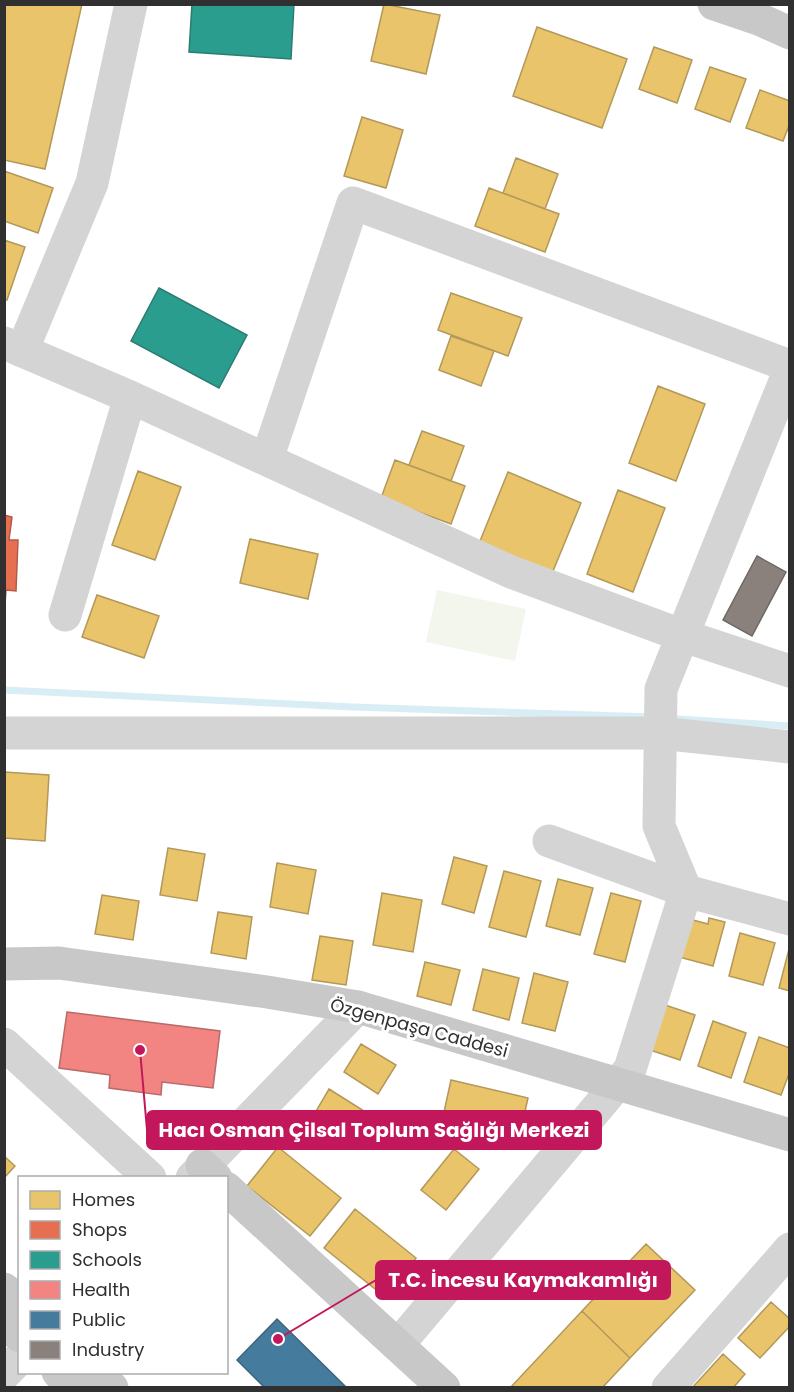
<svg xmlns="http://www.w3.org/2000/svg" width="794" height="1392" font-family="Poppins,sans-serif">
	<rect width="100%" height="100%" fill="#fff"/>
	<path fill="#f3f6ec" d="M437 590 526 609 515 661 426 642Z"/>
	<path fill="#e9c46a" stroke="#b29859" stroke-width="1.5" d="M4 4H82L45 169 4 160Z
		M384 4 440 15 426 74 371 61Z
		M537 27 627 59 602 128 513 96Z
		M654 47 692 60 677 103 639 89Z
		M710 67 746 79 730 122 695 109Z
		M760 90 790 101V123L783 141 746 128Z
		M362 117 403 130 386 188 344 176Z
		M516 158 558 174 545 209 503 193Z
		M4 171 53 188 38 233 4 221Z
		M489 188 559 214 545 252 475 226Z
		M4 240 25 247 7 300 4 299Z
		M451 293 522 318 508 356 438 330Z
		M451 336 494 351 481 386 439 370Z
		M658 386 705 404 676 481 629 463Z
		M422 431 464 446 451 481 409 465Z
		M395 460 465 486 451 524 381 498Z
		M138 471 181 487 155 560 112 545Z
		M508 472 581 503 551 576 478 546Z
		M618 490 665 508 633 592 587 574Z
		M250 539 318 554 308 599 240 583Z
		M97 595 159 616 144 658 82 637Z
		M4 772 49 775 45 841 4 838Z
		M168 848 205 854 197 901 160 895Z
		M454 857 487 866 474 913 442 904Z
		M277 863 316 870 308 914 270 907Z
		M504 871 541 881 526 937 489 927Z
		M558 879 593 888 580 935 546 926Z
		M382 893 422 900 413 952 373 945Z
		M611 893 641 901 625 962 594 954Z
		M102 895 139 901 133 940 95 934Z
		M218 912 252 917 246 959 211 953Z
		M709 918 725 922 713 966 679 957 689 919 708 924Z
		M740 933 775 943 763 985 729 976Z
		M320 936 353 941 346 985 312 980Z
		M789 949H790V991L779 988Z
		M425 962 460 970 451 1005 417 996Z
		M483 969 519 978 509 1020 473 1010Z
		M534 973 568 982 555 1031 522 1023Z
		M662 1004 695 1015 680 1060 647 1049Z
		M713 1021 746 1033 731 1078 698 1066Z
		M759 1037 790 1048V1071L781 1095 744 1082Z
		M361 1044 396 1065 378 1094 344 1072Z
		M451 1080 528 1098 521 1129 444 1112Z
		M329 1089 364 1111 346 1139 312 1118Z
		M278 1147 341 1198 310 1236 247 1186Z
		M454 1149 479 1169 446 1210 421 1190Z
		M4 1156 15 1166 4 1178Z
		M355 1209 416 1258 385 1297 324 1248Z
		M646 1244 695 1290 630 1358 582 1311Z
		M771 1302 790 1319V1326L760 1358 738 1338Z
		M582 1311 630 1358 602 1388H510Z
		M723 1354 745 1374 733 1388H692Z"/>
	<path fill="#e76f51" stroke="#b05c47" stroke-width="1.5" d="M4 515 12 517 9 540H18L16 591 6 590 4 619Z"/>
	<path fill="#2a9d8f" stroke="#2c7c72" stroke-width="1.5" d="M192 4H294L291 59 189 52Z
		M159 288 247 335 219 388 131 341Z"/>
	<path fill="#f28482" stroke="#b86b69" stroke-width="1.5" d="M67 1012 220 1031 213 1088 162 1082 161 1095 109 1088 110 1075 59 1068Z"/>
	<path fill="#457b9d" stroke="#3f647c" stroke-width="1.5" d="M277 1319 347 1388H265L237 1360Z"/>
	<path fill="#8a817c" stroke="#6f6965" stroke-width="1.5" d="M757 556 786 572 752 636 723 620Z"/>
	<g fill="none" stroke-linecap="round" stroke-linejoin="round">
		<path stroke="#d8eef4" stroke-width="7" d="M4 690 353 707 652 717
			M678 719 790 726"/>
		<path stroke="#d4d4d4" stroke-width="33" d="M4 343 130 397 511 572 681 635 790 671
			M22 351 92 183 131 4
			M267 459 353 203 790 366
			M65 615 130 397
			M4 733H660L790 747
			M549 841 686 891 790 919
			M4 1044 150 1178
			M192 1178 358 1007
			M398 1345 630 1069 686 891 659 826 661 689 790 369
			M4 1374 20 1358
			M668 1388 790 1249"/>
		<path stroke="#c8c8c8" stroke-width="33" d="M714 4 761 20 790 33
			M4 964 59 963 267 992 358 1007 790 1135
			M202 1165 216 1178
			M226 1188 444 1388
			M4 1289 20 1302
			M4 1322 20 1336
			M58 1372 74 1388
			M96 1372 112 1388"/>
	</g>
	<g text-anchor="middle" stroke-width="6" stroke-linejoin="round" paint-order="stroke">
		<g font-size="18" fill="#303030" stroke="#fff">
			<text transform="translate(419 1028) rotate(15)" y="6">Özgenpaşa Caddesi</text>
		</g>
	</g>
	<path fill="none" stroke="#c2185b" stroke-width="2" d="M140 1050L147 1130M278 1339L376 1280"/>
	<g fill="#c2185b" stroke="#fff" stroke-width="2">
		<circle cx="140" cy="1050" r="6"/>
		<circle cx="278" cy="1339" r="6"/>
	</g>
	<g fill="#c2185b" stroke="#c2185b" stroke-width="2">
		<rect x="147" y="1111" width="454" height="38" rx="6"/>
		<rect x="376" y="1261" width="294" height="38" rx="6"/>
	</g>
	<g font-size="20" text-anchor="middle" font-weight="bold" fill="#fff">
		<text x="374" y="1137">Hacı Osman Çilsal Toplum Sağlığı Merkezi</text>
		<text x="523" y="1287">T.C. İncesu Kaymakamlığı</text>
	</g>
	<rect width="794" height="1392" fill="none" stroke="#303030" stroke-width="12"/>
	<rect x="18" y="1176" width="210" height="198" fill="#ffffff" stroke="#acacac" stroke-width="1.5"/>
	<rect x="30" y="1191" width="30" height="18" fill="#e9c46a" stroke="#acacac" stroke-width="1.5"/>
	<text x="72" y="1206" font-size="18" fill="#303030">Homes</text>
	<rect x="30" y="1221" width="30" height="18" fill="#e76f51" stroke="#acacac" stroke-width="1.5"/>
	<text x="72" y="1236" font-size="18" fill="#303030">Shops</text>
	<rect x="30" y="1251" width="30" height="18" fill="#2a9d8f" stroke="#acacac" stroke-width="1.5"/>
	<text x="72" y="1266" font-size="18" fill="#303030">Schools</text>
	<rect x="30" y="1281" width="30" height="18" fill="#f28482" stroke="#acacac" stroke-width="1.5"/>
	<text x="72" y="1296" font-size="18" fill="#303030">Health</text>
	<rect x="30" y="1311" width="30" height="18" fill="#457b9d" stroke="#acacac" stroke-width="1.5"/>
	<text x="72" y="1326" font-size="18" fill="#303030">Public</text>
	<rect x="30" y="1341" width="30" height="18" fill="#8a817c" stroke="#acacac" stroke-width="1.5"/>
	<text x="72" y="1356" font-size="18" fill="#303030">Industry</text>
</svg>
